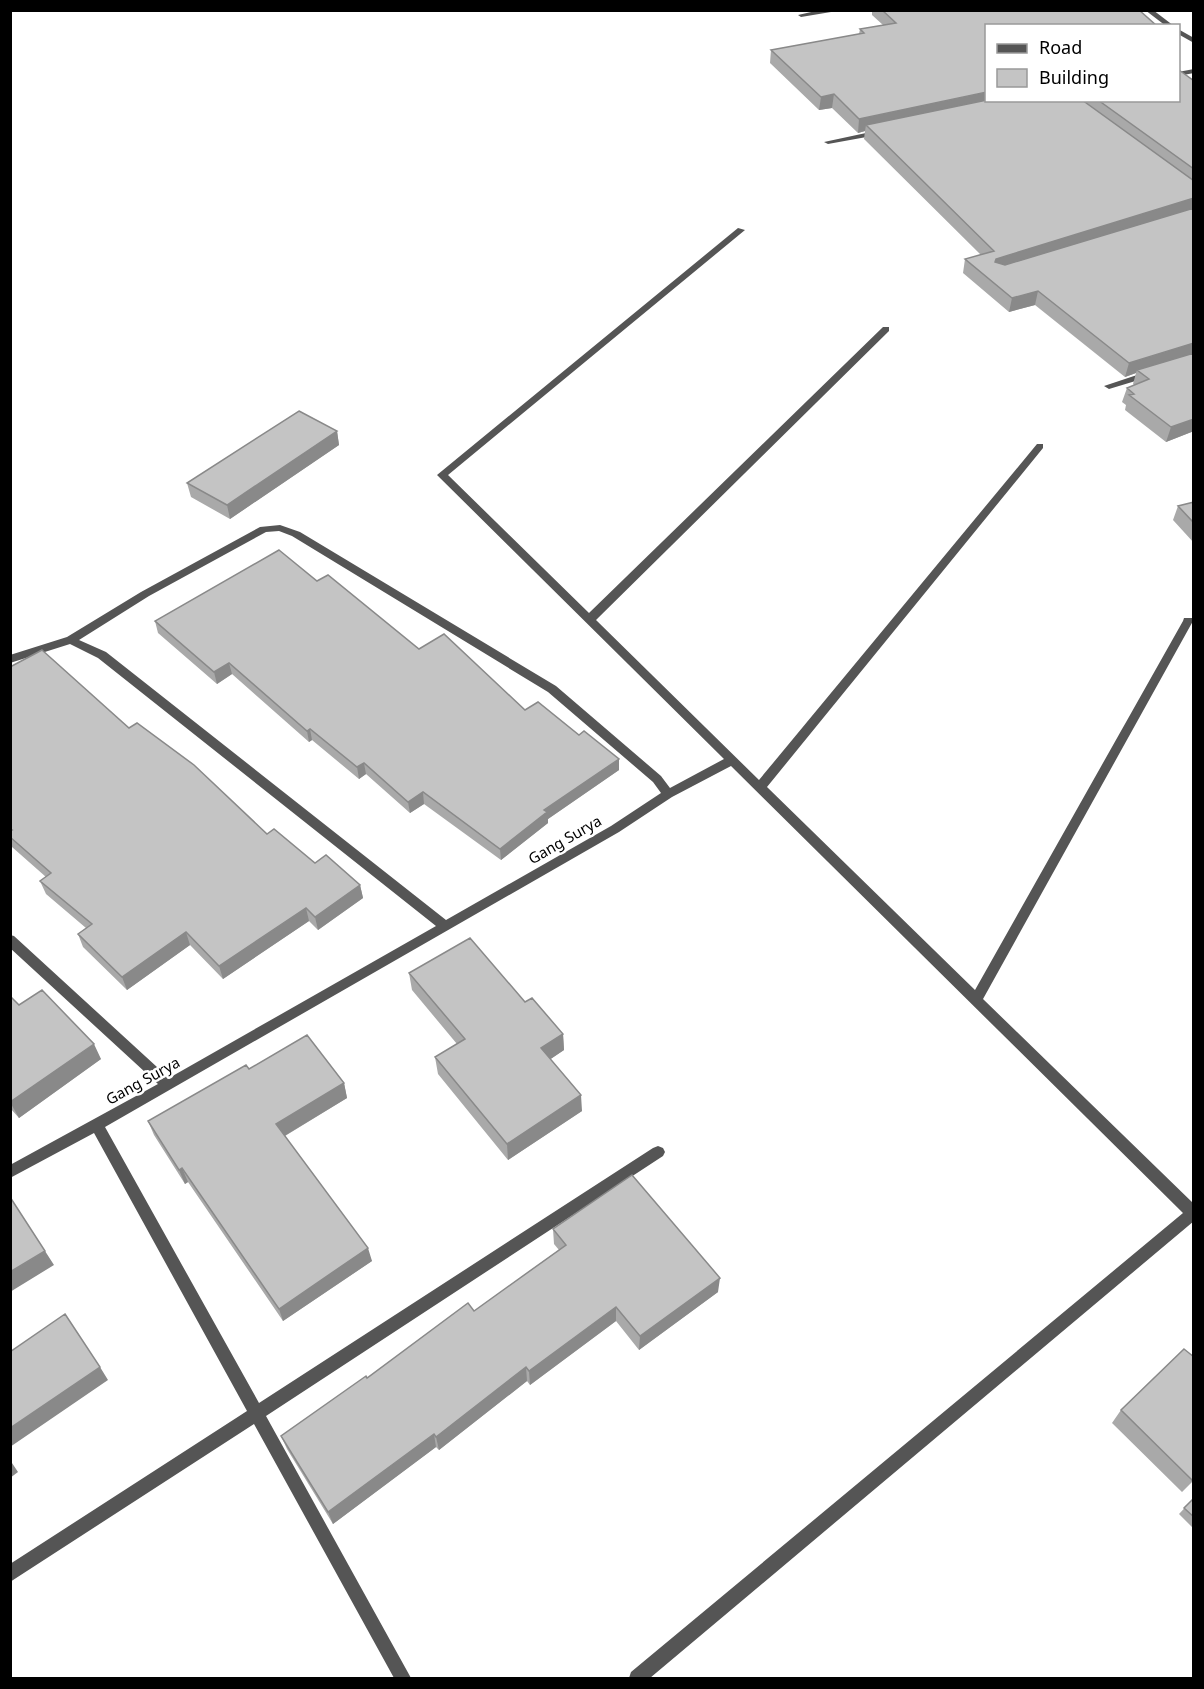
<svg xmlns="http://www.w3.org/2000/svg" width="1204" height="1689" font-family="'Noto Sans',sans-serif">
	<rect width="100%" height="100%" fill="#fff"/>
	<g fill="none" stroke-linecap="round" stroke-linejoin="round">
		<path fill="#555" fill-rule="evenodd" d="M820 10H843L801 17 798 15Z
			M1145 10H1153L1174 26H1166Z
			M1178 29 1194 38V43L1178 34Z
			M1194 69V73L1178 76V72Z
			M880 130H883V134L828 144 824 142Z
			M738 228 745 230 448 475 589 613 883 327H889V331L596 620 759 780 1037 444H1043V448L767 787 975 990 1183 621 1184 618H1192L1193 621 983 999 1194 1204V1221L650 1678H629L631 1672 1183 1213 731 766 672 797 619 832 105 1127 259 1403 653 1148 658 1146 663 1148 665 1152 663 1156 266 1416 411 1678H394L254 1424 10 1582V1564L247 1411 94 1133 10 1178V1165L158 1084 10 948V935L14 936 169 1078 436 926 98 658 70 644 10 663V655L67 637 141 592 260 527 280 525 300 532 556 686 661 776 670 788 724 759 437 475ZM279 531 292 536 548 692 653 782 661 793 611 826 446 920 106 652 79 640 149 596 266 532Z
			M1149 371 1152 372V376L1109 389 1104 386Z"/>
	</g>
	<path fill="#a9a9a9" d="M872 10H1139L987 100H1179L1194 81V431L1166 442 1125 410 1126 405 1122 402 1127 388 1134 385 1133 384 1136 373 1125 377 1035 305 1009 312 963 273 965 259 981 255 864 139 865 131 858 133 832 108 819 110 770 63 771 50 859 34 860 29 883 25 872 15Z
		M337 431 339 445 230 519 191 497 187 483Z
		M1194 502V543L1173 520 1178 506Z
		M317 581 419 649 525 710 619 770 548 819V823L501 860 424 804 410 813 366 774 359 779 312 740 309 742 232 674 217 684 158 633 155 621Z
		M10 667 129 728 267 834 315 863 360 885 363 898 318 930 309 921 223 979 190 945 127 990 83 947 78 934 86 928 46 894 40 881 46 877 12 847 10 842Z
		M409 973 525 1002 563 1034 564 1050 550 1059 582 1111 508 1160 438 1074 435 1057 457 1044 412 990Z
		M10 996 19 1005 101 1059 19 1118 10 1108Z
		M344 1083 347 1098 285 1136 372 1261 283 1321 188 1182 185 1184 154 1135 148 1121Z
		M553 1229 718 1292 639 1350 616 1321 530 1385 527 1381 439 1450 436 1447 333 1524 287 1449 281 1436 367 1378 474 1311 559 1250 554 1244Z
		M1194 1357V1480L1182 1492 1112 1423 1121 1410Z
		M1194 1498V1529L1179 1514Z"/>
	<path fill="#898989" d="M987 92V100L866 125 865 131 858 133 859 119Z
		M834 94 832 108 819 110 821 97Z
		M1194 198 1193 211 993 273 996 259Z
		M1038 291 1035 305 1009 312 1012 298Z
		M1194 343V356L1137 370 1136 373 1125 377 1129 363Z
		M1194 419V431L1166 442 1171 427Z
		M337 431 339 445 230 519 227 505Z
		M229 663 232 674 217 684 214 672Z
		M310 729 312 740 309 742 307 731Z
		M619 759V770L548 819V823L501 860 500 849 544 810Z
		M364 763 366 774 359 779 357 767Z
		M423 792 424 804 410 813 408 802Z
		M360 885 363 898 318 930 315 917Z
		M306 908 309 921 223 979 219 966Z
		M186 932 190 945 127 990 122 977Z
		M563 1034 564 1050 542 1065 541 1048Z
		M94 1044 101 1059 19 1118 10 1102Z
		M344 1083 347 1098 281 1138 276 1124Z
		M581 1095 582 1111 508 1160 507 1144Z
		M182 1168 188 1182 185 1184 179 1170Z
		M368 1248 372 1261 283 1321 279 1309Z
		M45 1251 54 1265 10 1292V1272Z
		M720 1278 718 1292 639 1350 640 1336Z
		M616 1307V1321L530 1385 529 1371Z
		M100 1367 108 1380 10 1447V1428Z
		M526 1367 527 1381 439 1450 436 1437Z
		M434 1434 436 1447 333 1524 328 1512Z
		M10 1460 18 1472 10 1478Z"/>
	<path fill="#c4c4c4" stroke="#898989" stroke-width="1.5" d="M882 10H1139L1157 26H987V92L859 119 834 94 821 97 771 50 864 33 860 29 896 23Z
		M1179 70 1194 81V169L1098 100H1179Z
		M987 100H1082L1194 181V198L996 259 995 262 1005 265 1194 208V343L1129 363 1038 291 1012 298 965 259 994 251 866 125Z
		M1194 353V419L1171 427 1129 395 1134 394 1127 388 1149 379 1137 370Z
		M299 411 337 431 227 505 187 483Z
		M1194 502V523L1178 506Z
		M279 550 317 581 328 575 419 649 444 634 525 710 538 702 579 735 584 731 619 759 544 810 547 812 500 849 423 792 408 802 364 763 357 767 310 729 307 731 229 663 214 672 155 621Z
		M42 650 129 728 137 723 194 765 267 834 274 829 315 863 326 855 360 885 315 917 306 908 219 966 186 932 122 977 78 934 92 924 40 881 51 873 10 837V831L12 830 10 829V667Z
		M470 938 525 1002 532 998 563 1034 541 1048 581 1095 507 1144 435 1057 465 1039 409 973Z
		M42 990 94 1044 10 1102V996L19 1005Z
		M307 1035 344 1083 276 1124 368 1248 279 1309 182 1168 179 1170 148 1121 246 1065 249 1069Z
		M632 1175 720 1278 640 1336 616 1307 529 1371 526 1367 436 1437 434 1434 328 1512 281 1436 366 1376 367 1378 468 1303 474 1311 566 1245 553 1229Z
		M10 1197 45 1251 10 1272Z
		M65 1314 100 1367 10 1428V1352Z
		M1184 1349 1194 1357V1478L1192 1480 1121 1410Z
		M1194 1498V1517L1184 1508Z"/>
	<g text-anchor="middle" stroke-width="5" stroke-linejoin="round" paint-order="stroke">
		<g font-size="15" fill="#000" stroke="#fff">
			<text transform="translate(565 840) rotate(-30)" y="5">Gang Surya</text>
			<text transform="translate(143 1081) rotate(-29)" y="5">Gang Surya</text>
		</g>
	</g>
	<rect width="1204" height="1689" fill="none" stroke="#000000" stroke-width="24"/>
	<rect x="985" y="24" width="195" height="78" fill="#ffffff" stroke="#999999" stroke-width="1.5"/>
	<rect x="997" y="44" width="30" height="9" fill="#555555" stroke="#999999" stroke-width="1.5"/>
	<text x="1039" y="54" font-size="18" fill="#000000">Road</text>
	<rect x="997" y="69" width="30" height="18" fill="#c4c4c4" stroke="#999999" stroke-width="1.5"/>
	<text x="1039" y="84" font-size="18" fill="#000000">Building</text>
</svg>
